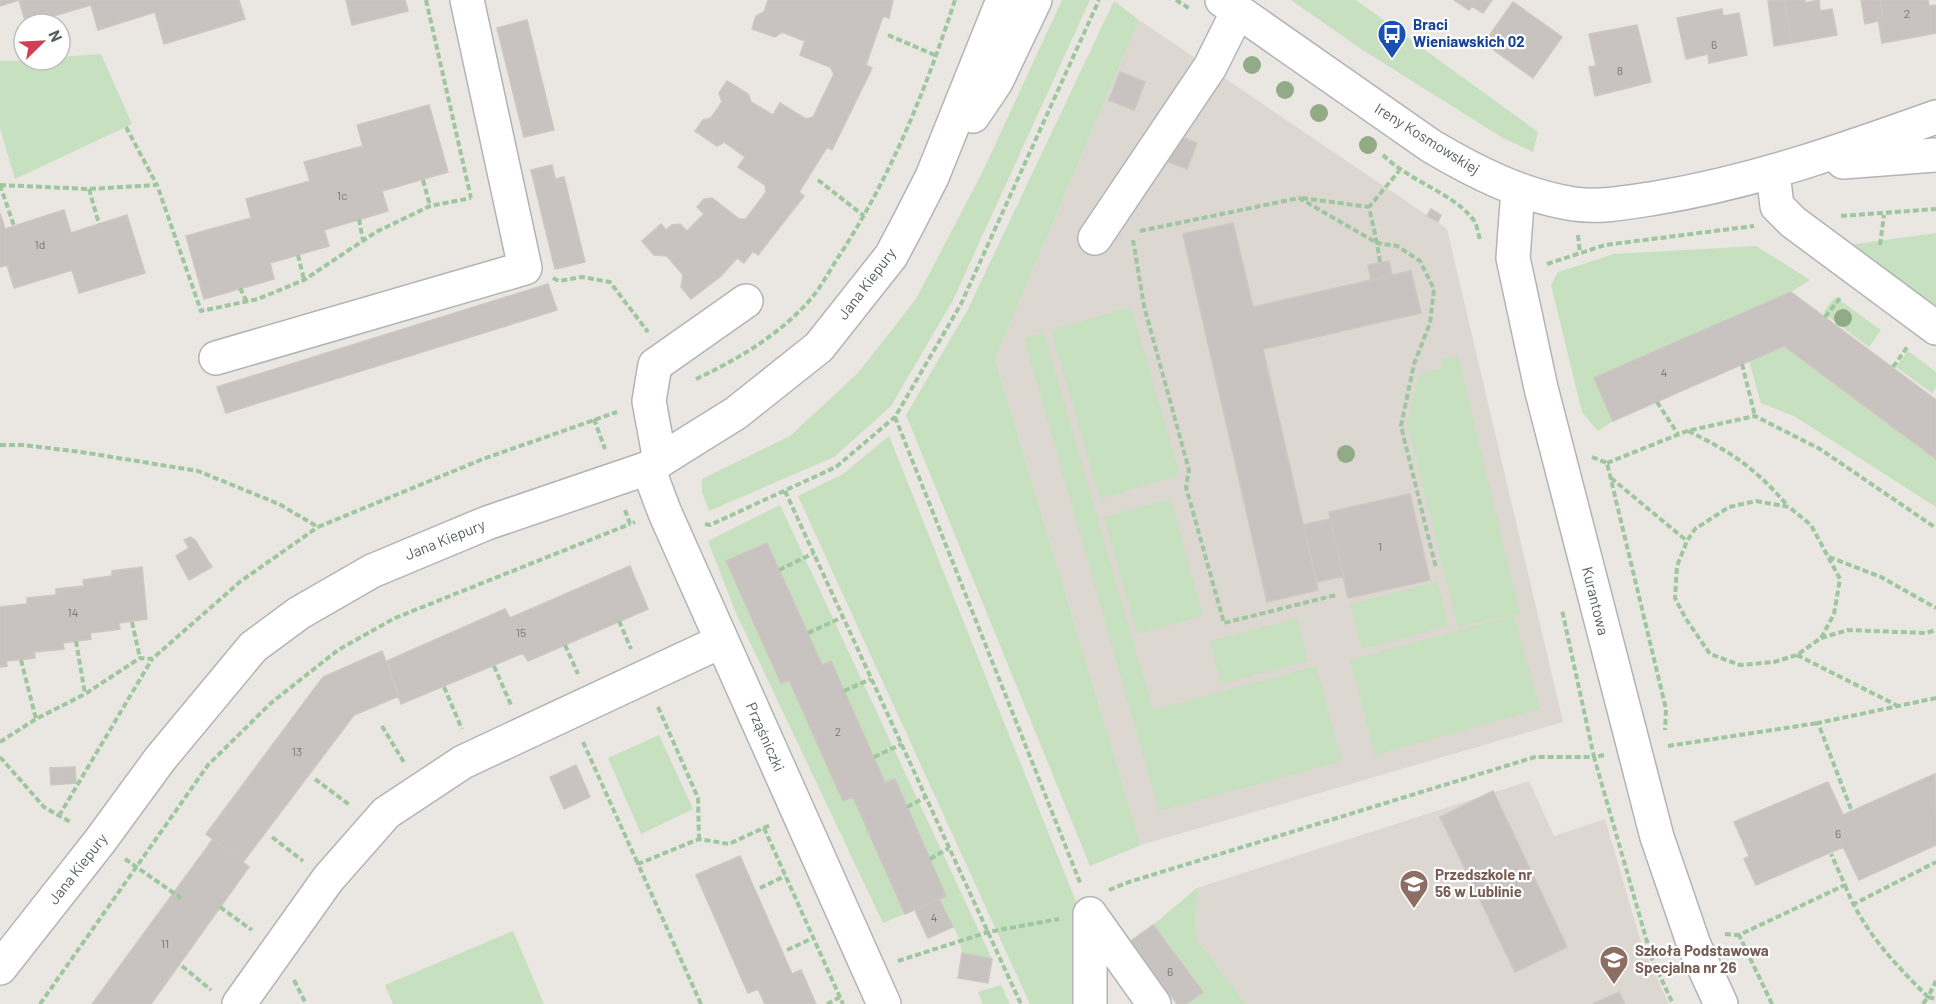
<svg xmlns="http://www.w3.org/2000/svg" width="1936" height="1004" font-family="Barlow,sans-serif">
	<rect width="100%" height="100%" fill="#eae6e1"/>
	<path fill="#ddd7d2" d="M1139 20 1447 229 1563 722 1141 845 995 359Z
		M1529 781 1554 836 1605 819 1642 946 1669 1004H1246L1196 939 1197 888Z"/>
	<path fill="#c7e0bf" d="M1062 0H1090L953 300 891 406 834 457 709 511 702 492V479L790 436 858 373 916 299 983 171Z
		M1291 0H1356L1538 132 1533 152 1503 138 1361 49Z
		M1114 1 1139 20 995 359 1141 845 1090 866 906 415 967 311Z
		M101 54 132 124 15 179 0 128V61L60 60V57Z
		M1936 233V305L1849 245Z
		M1756 246 1810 280 1791 292 1595 378 1613 421 1598 431 1582 412 1551 285 1558 272 1614 254Z
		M1835 297 1881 330 1869 347 1823 313Z
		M1131 307 1180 475 1100 499 1051 330Z
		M1044 333 1153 710 1316 666 1342 761 1159 811 1024 338Z
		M1784 346 1936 459V507L1794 416 1761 403 1749 361Z
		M1908 351 1936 372V387L1932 393 1896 367Z
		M1458 356 1520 613 1458 627 1407 422 1419 374 1443 368 1441 360Z
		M889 436 1077 904 1078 1004H1030L798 496 843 474Z
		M1171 499 1203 616 1137 634 1104 517Z
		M780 505 992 959 962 953 960 940 939 899 883 923 736 613 708 541Z
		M1437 581 1449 626 1362 649 1350 605Z
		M1514 615 1540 709 1375 755 1350 660Z
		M1297 618 1308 661 1221 684 1210 641Z
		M659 735 693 809 641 834 608 758Z
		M1197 888 1196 939 1246 1004H1186L1202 992 1153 925Z
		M513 931 544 1004H393L385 985Z
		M1001 985 1010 1004H983L978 992Z"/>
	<path fill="#c8c3c0" stroke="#cec6c0" stroke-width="1.5" d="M0 0H19L0 6Z
		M19 0H239L245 19 164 44 155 12 98 30 91 5 26 24Z
		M346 0H405L408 11 352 25Z
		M768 0H893L889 18 883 16 866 65 872 68 832 150 827 147 799 192 804 196 758 255 753 251 744 263 737 258 721 276 691 299 681 287 683 275 667 256 654 255 642 241 661 224 666 230 672 225 680 224 687 231 704 214 697 207 704 199 712 198 739 219H746L766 192 765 185 738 167 745 157 724 142 717 146 695 131 703 120 711 118 722 102 719 93 727 81 748 94 751 102 773 115 780 103 806 119 813 117 834 74 830 67 800 55 805 41 782 32 775 37 752 29 756 16 764 12Z
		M1454 0H1492L1483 13 1472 6 1469 10Z
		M1784 0H1805V3L1819 0 1820 11 1832 9 1837 35 1792 43Z
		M1784 0 1792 43 1774 46 1768 1Z
		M1861 0H1880L1883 17 1878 18V21L1865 24Z
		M1880 0H1928L1929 6 1936 5V33L1882 43 1878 18 1883 17Z
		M1513 2 1562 37 1533 78 1484 43Z
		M1722 9 1723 16 1739 13 1747 55 1709 63 1708 54 1686 59 1677 18Z
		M527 20 554 130 524 137 497 28Z
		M1637 25 1651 82 1595 96 1589 67 1596 66 1589 34Z
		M1120 72 1145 82 1134 110 1109 100Z
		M429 105 448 172 382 191 388 211 324 230 329 246 270 263 274 279 204 299 186 236 251 218 246 199 310 181 304 162 363 146 357 125Z
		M1179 136 1197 143 1187 169 1169 162Z
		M552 165 555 179 564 177 585 262 555 269 531 170Z
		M1431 209 1441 215 1438 222 1427 216Z
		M64 210 71 233 127 215 145 273 79 293 72 270 14 288 7 265 0 267V213L5 229Z
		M1233 223 1253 307 1411 271 1421 313 1263 349 1318 590 1267 602 1183 234Z
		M1389 261 1392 275 1371 280 1368 265Z
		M548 284 557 310 226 413 217 387Z
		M1791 292 1936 400V459L1784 346 1613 421 1594 378Z
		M1410 494 1430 580 1348 598 1329 512Z
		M1330 519 1344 576 1317 582 1303 525Z
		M190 537 195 540 212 567 189 580 176 556 189 548 184 540Z
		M767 543 822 665 831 661 885 783 895 779 946 896 905 914 853 797 843 801 789 680 781 683 726 561Z
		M630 566 648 609 528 661 523 653 401 704 387 661 505 609 510 618Z
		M142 567 147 619 119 623 120 629 90 633 91 639 63 643 64 649 34 652 35 658 6 661 7 666 0 667V607L27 604V598L56 595V589L84 586 83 580 112 576V571Z
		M382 651 399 696 354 715 243 862 206 834 323 677Z
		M576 765 590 797 564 809 550 777Z
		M75 767 76 783 51 785 50 768Z
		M1935 774 1936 845 1859 880 1843 847 1756 885 1744 859 1749 856 1734 822 1828 782 1843 815Z
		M1493 791 1567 947 1515 972 1440 817Z
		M213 839 249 867 151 1004H92Z
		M740 856 792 974 801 970 816 1004H765L758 989 748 993 696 875Z
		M939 899 953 927 928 938 915 910Z
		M1153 925 1203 992 1186 1004H1177L1131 941Z
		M962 953 992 959 988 983 958 978Z
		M1619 992 1625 1004H1593Z"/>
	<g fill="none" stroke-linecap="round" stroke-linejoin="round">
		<g stroke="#b1b4b7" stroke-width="36">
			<path id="minor" d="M1222 0 1431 146C1475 172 1522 196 1574 204 1600 208 1630 202 1656 198 1753 182 1844 150 1936 117
				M973 116 996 82 1035 0
				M1843 162 1936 155
				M1773 173 1777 206 1793 222 1936 328
				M1518 189 1513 258 1541 388 1657 837 1694 945 1721 1004
				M1095 238 1210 67 1238 11
				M216 358 525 268 467 0
				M660 461 649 401 655 365 746 301
				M648 468 665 513 884 1004
				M1090 914 1154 1004
				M1090 914V1004
				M0 968 100 841 160 759 253 647 299 613 372 571 487 523 648 468 736 413 819 347 891 256 908 224 932 177 1003 0
				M239 1004 328 879 386 813 463 762 722 641"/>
		</g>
		<path stroke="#9ec7a0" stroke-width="4" stroke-dasharray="6 3" stroke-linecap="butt" d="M426 0 471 198
			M1176 0 1190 9
			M888 35 937 56
			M126 127 157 185
			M1383 155C1409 181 1451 192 1472 218 1477 223 1478 233 1480 240
			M423 180 430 206
			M818 180 864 216
			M0 185 89 189 157 185 201 311 258 299 304 280 376 232 430 206 471 198
			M0 185 14 226
			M89 189 99 224
			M1302 198 1369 207
			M1841 216 1936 209
			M359 219 363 241
			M1140 231 1299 198 1377 243 1369 207 1399 171
			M1578 235 1580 253
			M1133 240 1144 306 1189 470 1186 487 1224 623 1336 595
			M1880 245 1884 215
			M298 255 304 280
			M1380 262 1377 243 1397 246 1420 261 1434 289 1430 323 1414 364 1401 426 1436 568
			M1547 264 1605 245 1754 226
			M553 278 559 281 582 277 610 282 648 332
			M240 288 247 302
			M1825 317 1841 297
			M1742 364 1755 416
			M1893 367 1908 346
			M696 379C739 359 784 332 814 295 824 282 832 266 841 253 892 174 926 89 955 0
			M1657 402 1678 434
			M895 417 1081 885
			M594 419 605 449
			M1688 431C1732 452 1756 469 1788 506
			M0 445H23L81 452 198 471 279 504 318 527 483 459 617 412
			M1592 457 1607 463 1666 709 1665 730
			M1607 463 1687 431 1755 416 1820 449 1936 528
			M1611 478 1687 541
			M785 491 1021 1004
			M1756 501 1789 507 1811 525 1840 579 1834 614 1821 638 1797 655 1774 662 1740 665 1710 654 1686 619 1675 598 1677 566 1687 541 1695 529 1729 507Z
			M625 510 630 524 635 522
			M705 524 710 525 836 467 895 417 961 304 1099 0
			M1829 557 1881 577 1936 608
			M779 570 814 553
			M619 621 631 649
			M132 622 140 658
			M808 633 843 617
			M1821 638 1848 630 1926 633 1936 630
			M76 641 85 694
			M565 645 578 674
			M1797 655 1898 706
			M21 660 36 719
			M494 666 511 705
			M444 687 462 729
			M844 691 871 679
			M658 707 698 798 699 839
			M382 726 405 764
			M0 742 36 719 85 694 140 658 152 659 241 581 318 527
			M583 742 638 864
			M1668 746 1818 723
			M1604 755 1594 757 1652 959 1673 1004
			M0 757 44 807 72 823
			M874 757 902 744
			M315 779 351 806
			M907 807 926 797
			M1851 809 1818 723 1936 698
			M59 816 152 659
			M764 828 843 1004
			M272 837 303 861
			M125 859 181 898
			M930 859 949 848
			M1845 885C1862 930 1895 964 1928 997L1936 981
			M760 888 785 876
			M1109 890 1129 882 1535 757H1594L1562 610
			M1852 905 1936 862
			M220 907 252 930
			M1725 934 1739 935
			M787 950 813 938
			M898 961 988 932 1059 919
			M182 966 211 990
			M294 980 306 1004
			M40 1004 208 765 271 703 338 650 395 618 630 524
			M701 1004 638 864 699 839 729 844 770 825
			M827 1004 840 997
			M1772 1004 1739 935 1845 885 1831 854
			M1923 1004 1928 997 1936 999"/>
		<use href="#minor" stroke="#fff" stroke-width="33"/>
	</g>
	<g fill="#91ab87">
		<circle cx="1252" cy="65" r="9"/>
		<circle cx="1285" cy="90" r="9"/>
		<circle cx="1319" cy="113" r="9"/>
		<circle cx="1368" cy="145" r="9"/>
		<circle cx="1843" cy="318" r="9"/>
		<circle cx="1346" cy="454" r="9"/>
	</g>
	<defs>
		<g id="bus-pin" transform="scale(1.5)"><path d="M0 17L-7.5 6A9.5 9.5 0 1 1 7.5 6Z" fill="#1a4fb4" stroke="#fff"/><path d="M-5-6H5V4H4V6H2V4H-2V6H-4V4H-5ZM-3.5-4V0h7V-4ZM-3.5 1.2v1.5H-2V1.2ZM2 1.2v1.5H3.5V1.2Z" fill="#fff"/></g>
		<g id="school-pin" transform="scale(1.5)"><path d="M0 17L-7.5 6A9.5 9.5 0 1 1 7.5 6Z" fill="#8d6e63" stroke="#fff"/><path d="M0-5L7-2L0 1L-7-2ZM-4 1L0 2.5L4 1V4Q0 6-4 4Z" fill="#fff"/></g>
	</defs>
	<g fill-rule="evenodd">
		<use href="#bus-pin" x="1392" y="34"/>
		<use href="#school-pin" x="1414" y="884"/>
		<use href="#school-pin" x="1614" y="960"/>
	</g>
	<g text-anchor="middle" stroke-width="4.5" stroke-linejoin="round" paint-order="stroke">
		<g font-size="12" fill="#757778">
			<text x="1907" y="18">2</text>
			<text x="1714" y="49">6</text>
			<text x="1620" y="75">8</text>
			<text x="342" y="200">1c</text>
			<text x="40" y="249">1d</text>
			<text x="1664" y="377">4</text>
			<text x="1380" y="551">1</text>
			<text x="73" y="617">14</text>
			<text x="521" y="637">15</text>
			<text x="838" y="736">2</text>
			<text x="297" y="756">13</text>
			<text x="1838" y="838">6</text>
			<text x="934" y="922">4</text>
			<text x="165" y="948">11</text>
			<text x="1170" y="976">6</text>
		</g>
		<g font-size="15" font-weight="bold" fill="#164399" stroke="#fff" text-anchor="start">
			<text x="1413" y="30">Braci<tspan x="1413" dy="17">Wieniawskich 02</tspan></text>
		</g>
		<g font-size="15" fill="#595e60" stroke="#fff">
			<text transform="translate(1427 139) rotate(32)" y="5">Ireny Kosmowskiej</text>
			<text transform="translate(867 284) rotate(-53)" y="5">Jana Kiepury</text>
			<text transform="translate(445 540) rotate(-22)" y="5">Jana Kiepury</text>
			<text transform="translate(1595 601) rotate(76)" y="5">Kurantowa</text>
			<text transform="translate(765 737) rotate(66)" y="5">Prząśniczki</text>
			<text transform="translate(78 869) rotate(-52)" y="5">Jana Kiepury</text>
		</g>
		<g font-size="15" font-weight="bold" fill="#785e54" stroke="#fff" text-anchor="start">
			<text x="1435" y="880">Przedszkole nr<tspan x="1435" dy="17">56 w Lublinie</tspan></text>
			<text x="1635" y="956">Szkoła Podstawowa<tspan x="1635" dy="17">Specjalna nr 26</tspan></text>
		</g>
	</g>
	<g transform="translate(42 42) rotate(66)"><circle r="28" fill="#ffffff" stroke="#bdbfbf" stroke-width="1.5"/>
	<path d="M0-4.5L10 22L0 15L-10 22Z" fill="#d43d54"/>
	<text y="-9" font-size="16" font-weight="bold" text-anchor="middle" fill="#595e60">N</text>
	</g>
</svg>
